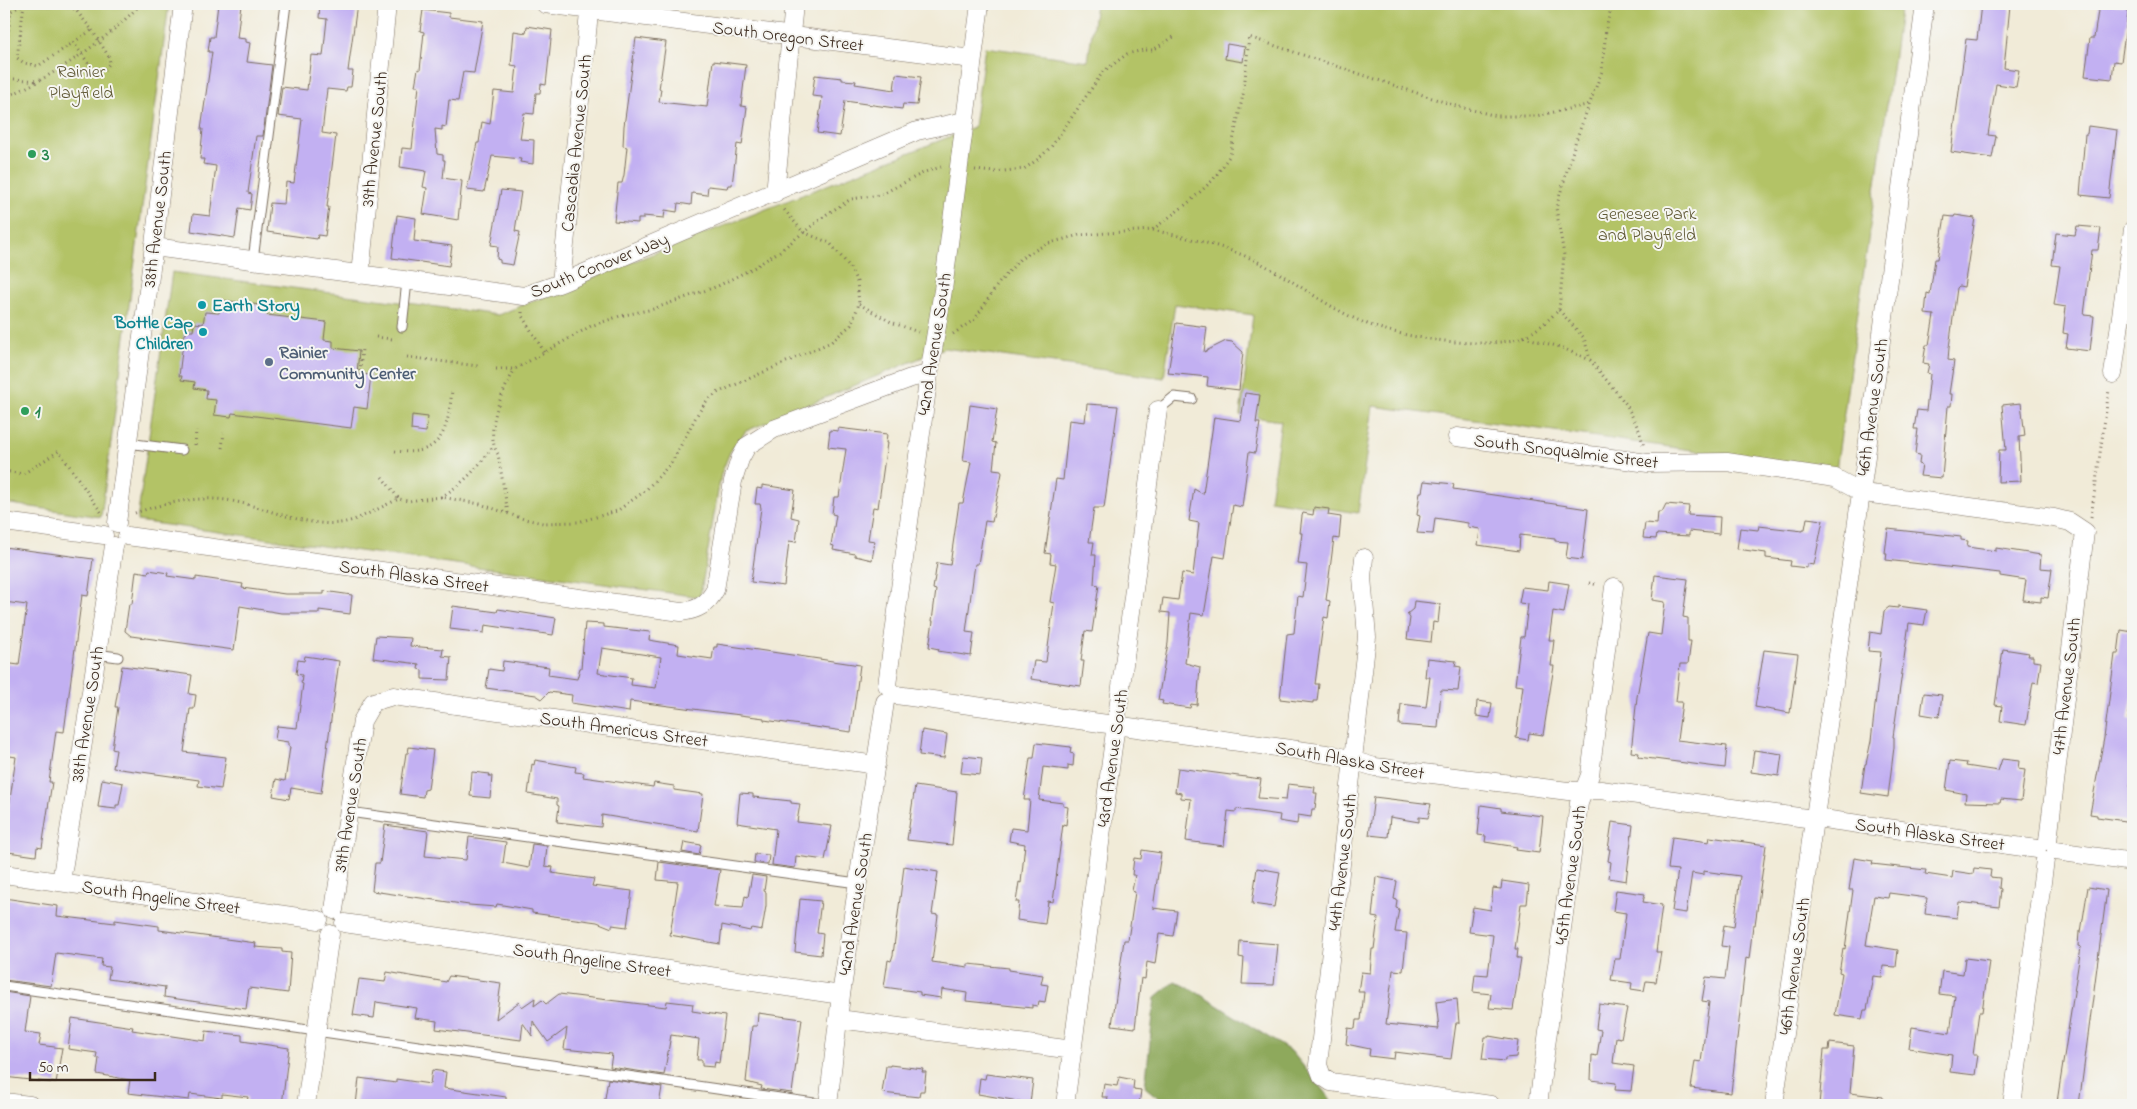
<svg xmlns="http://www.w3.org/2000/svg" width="2137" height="1109" font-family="'Indie Flower',sans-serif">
	<rect width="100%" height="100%" fill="#f6f6f2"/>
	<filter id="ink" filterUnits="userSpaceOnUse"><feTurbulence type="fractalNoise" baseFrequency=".02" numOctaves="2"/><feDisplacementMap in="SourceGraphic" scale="10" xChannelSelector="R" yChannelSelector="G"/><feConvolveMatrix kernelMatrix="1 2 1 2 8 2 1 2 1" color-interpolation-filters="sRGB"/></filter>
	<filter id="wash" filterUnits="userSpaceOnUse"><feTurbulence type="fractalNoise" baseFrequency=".0096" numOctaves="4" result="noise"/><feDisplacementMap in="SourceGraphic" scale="20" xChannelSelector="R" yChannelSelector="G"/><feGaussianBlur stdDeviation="1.12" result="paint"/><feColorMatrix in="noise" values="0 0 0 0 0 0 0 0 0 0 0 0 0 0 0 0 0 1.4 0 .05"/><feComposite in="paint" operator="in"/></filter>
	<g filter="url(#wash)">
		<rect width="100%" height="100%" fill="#f1ebd8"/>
		<path fill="#b3c366" stroke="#777642" d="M4 4H169L101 517 4 503Z
			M1096 4H1901L1836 470 1373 406 1358 513 1270 500 1281 421 1240 415 1253 315 1175 304 1164 378 944 348 746 431 730 452 721 474 700 597 137 521 172 272 498 315 974 127 985 47 1088 61Z"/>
		<path fill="#8ea95b" stroke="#646a3c" d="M1175 981 1193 990 1292 1052 1335 1105H1167L1145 1087 1155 998Z"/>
		<g id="blocks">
			<path fill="#c2b0f2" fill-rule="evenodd" d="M218 4H241L237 38 246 39V42L250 43 247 62 272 65 263 136H256L248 193 252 194 250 210 239 208 235 238 191 231 193 214 210 216 216 166 203 164 204 159H200L203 129H201L212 52H208L210 37H214Z
				M320 4H357L348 71H353L351 87H347L346 91 327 89 322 133 336 135 327 207H329L325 236 318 235 317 239 267 232 270 203 284 204 286 182 294 183 302 119 278 116 282 87 307 90 311 55 323 56 327 19 319 18Z
				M1981 4 2010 5 2004 68 2019 70 2016 87 1996 84 1988 135 1996 136 1992 158 1951 152 1966 39 1977 40Z
				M2099 4 2129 6 2121 62 2114 61 2112 79 2085 76 2090 38H2094Z
				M423 10 449 13V17L483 21 474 73 463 72 458 101 449 100 446 127 442 126V130L435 129 437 154 443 155V160H445L443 178 462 181 458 220 423 214 427 188 423 187 426 171 400 167 402 148 412 149 419 86H415L418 69 420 70 424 32 420 31Z
				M527 26 552 30 546 85 541 84 540 93H536L534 114 524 113 520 139 534 140 533 164 520 162 521 159 492 156 484 192 467 190 477 143H479L482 122 490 124 494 91 514 93 517 66 511 65 514 31 526 33Z
				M636 38 666 42 659 89H661L659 102 707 107 713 61 746 65 741 106 747 107 742 145 737 144 732 185H728L727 188 708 186 707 195 692 193 691 205 678 203 677 212 665 210 664 218 643 216V219H638V223L614 221 618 183H622L624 175 627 147 623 146 624 126Z
				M1227 44 1245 47 1243 62 1225 59Z
				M896 74 921 77 917 105 903 104 902 109 845 101 840 136 817 133 822 97 812 96 815 75 842 78V80L856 81 855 84 894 90Z
				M2088 126 2117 130 2109 198 2080 195 2085 134H2087Z
				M501 190 521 192 515 231 520 232 513 265 500 263V260L497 259 498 246 491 245Z
				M397 215 416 218 414 241 452 246 449 266 392 258Z
				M1955 215 1975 218 1964 287 1959 286 1957 288 1949 348 1948 360 1954 361 1949 394H1952L1951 406H1948L1942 478 1920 476 1922 465 1919 464 1920 455 1915 454 1918 429H1914L1917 410 1926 411 1929 384 1930 374 1927 373 1929 364 1923 363 1926 345H1929L1934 315 1925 314 1927 293 1930 294 1935 259H1938L1945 216 1954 217Z
				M2077 226 2101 228 2098 250H2092L2084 315 2094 316 2090 351 2066 348 2068 334 2063 333 2066 307 2054 305 2060 266 2052 265 2056 233 2075 235Z
				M221 300 268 306 267 315 326 322 324 340 333 341V348L359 351 357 374 371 375 367 409 354 407 351 428 232 413 231 417 214 415 216 400 206 399 207 390 194 388 195 382 181 380 182 376H179L184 334H186L187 331H193L194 323 203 324 205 312 219 313Z
				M1176 323 1207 327 1204 352 1226 341 1232 342 1243 352 1239 390 1207 386 1208 377 1168 373Z
				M1245 393 1260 395 1256 423H1260L1255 453 1249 452 1242 507 1233 505 1225 558 1214 556 1204 615 1191 613 1185 663 1200 667 1197 705 1191 704 1190 708 1162 704 1163 701 1158 700 1168 643 1170 613 1161 612 1163 598 1178 600 1182 573 1193 575 1199 523 1189 521 1194 489 1203 494 1214 417 1241 421Z
				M2021 403 2025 436 2019 437 2021 481 1998 482 1999 450H2006L2002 405Z
				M1087 404 1118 406 1104 508H1094L1089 542H1094L1092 555H1096L1094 584 1099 585 1092 632 1085 631 1081 661H1084L1081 686 1031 679 1034 661 1046 662 1054 603 1050 602 1056 564 1050 563 1051 554 1045 553 1056 479 1063 480 1069 420 1085 422Z
				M970 405 997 409 992 442 996 443 993 469 1001 470 1002 473 992 522 985 521 978 564H975L966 632 974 633 971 656 938 651 939 649 929 647 933 621H932L936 590 933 589 937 563 950 565 959 503H963L971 462 963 461Z
				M412 415 428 417 426 432 411 430Z
				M838 428 887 434 886 443H887L878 508 873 507 868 540 875 541 872 560 855 556V554L833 550 834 546 831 545 836 515 832 514 834 497H839L846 449 828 447 830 430 838 431Z
				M1424 481 1454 484 1453 489 1588 509 1582 560 1566 558 1568 542 1555 541V539L1520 535 1519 551 1478 545 1480 529 1468 527V523L1435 518 1433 534 1417 533 1420 516 1417 515 1420 492H1422Z
				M762 485 795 490 791 517 799 519 796 542 789 541 784 586 751 582 761 508 760 504H755L757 488 762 489Z
				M1666 504 1689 506 1688 515 1720 517 1719 534 1689 531V536L1657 534 1656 539 1643 538 1645 523 1657 524 1658 512H1662Z
				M1314 507 1329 509 1328 515 1341 517 1339 539 1334 538 1326 600 1330 601 1328 618 1324 617 1315 684H1319L1317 701H1313V703L1280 699 1287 634 1294 633 1298 596 1303 597 1307 565 1298 564 1302 533H1300L1302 516 1303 513 1313 515Z
				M1807 518 1823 520 1814 565 1807 564V568L1790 566 1791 561 1766 558V553L1737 549 1740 528 1758 530 1759 526 1803 531V529H1805Z
				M1888 529 1961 537V540L1968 541 1967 547 1996 551V548L2041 555 2040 568 2052 569 2048 598 2041 597V602L2023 600 2026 580 2000 576V573L1886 560 1887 553H1885Z
				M4 547 93 559 88 596 82 595 64 732 56 731 49 782H52L42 848 37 847 36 856 8 852 9 843 4 842 16 757 4 755V663L19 665 27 605 4 602Z
				M149 570 168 573 167 576 196 580V577L243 584 242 588 285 594H324V591L352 595 350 614 319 610V613H281L240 606 234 650 131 636 125 631 129 604H132L136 571 148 573Z
				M1655 575 1688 579 1683 617 1688 618V641H1691L1688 664H1680L1676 702H1682L1677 740 1727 746 1725 768 1638 757 1639 753 1631 752 1637 697 1648 633 1661 635 1665 602 1652 600Z
				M1549 581 1569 584 1564 613 1553 611 1549 640H1554L1551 666H1554L1543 735 1529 733 1528 740 1516 738 1523 686 1515 685 1521 637H1524L1528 604 1519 603 1522 587 1548 590Z
				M1414 601 1440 604 1438 623 1433 622 1431 642 1407 639 1410 618 1407 614 1413 609Z
				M453 606 497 612 498 609 556 618 553 635 485 625 484 633 450 629Z
				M1898 606 1927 610 1924 625 1909 623 1893 737H1894V747L1888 797 1861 793 1865 764H1866L1871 741 1881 652 1868 651 1870 632 1881 634 1884 611 1889 607 1898 608Z
				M585 623 604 624V627L650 632 649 640 679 645 678 654 712 659 714 647H717V644L860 665 851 732 764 720V718L630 701 629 712 571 703 572 695 549 692 542 699 536 695 486 688 489 669 502 671 503 661 549 667 548 675 577 679 580 668H581ZM602 648 661 657 656 688 631 685 632 678 598 673Z
				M2121 630 2133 632V693L2128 719 2133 720V766L2130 786H2133V822L2097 817V815L2090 814 2104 738 2115 654H2118Z
				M376 636 411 638 410 646 443 649 442 656 451 657 449 680 422 679V670L418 669 419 664 373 658Z
				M2003 649 2029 653 2028 656H2033V661L2041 662 2038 683 2033 682 2026 725 2000 721 2002 706 1995 705Z
				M1764 650 1798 654 1790 713 1755 707Z
				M305 656 339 661 321 793 291 788 289 799 273 796 276 779 285 781 290 747 288 746V742L275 740 277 726 297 728 303 684 301 683 302 675 296 674 298 660 304 661Z
				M1427 658 1456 661 1455 666 1461 667 1458 691 1441 690 1438 728 1399 725 1401 704 1426 707 1430 677H1425Z
				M122 666 192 675 189 694 196 695 194 709H190L184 752 226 757 221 789 198 786 199 780 113 768 116 750 112 749 118 707H115Z
				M1924 693 1942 695 1939 717 1921 714Z
				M1477 701 1492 703 1490 718 1476 716Z
				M922 730 947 734 944 758 919 755Z
				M1036 743 1071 747 1070 753 1074 754 1073 766 1068 765V770L1043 767 1039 800 1063 803V806L1068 807 1066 825 1063 824 1053 902 1048 901 1045 924 1017 920 1019 902H1016L1019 882 1021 883 1025 844 1009 841 1011 828 1027 830 1030 800H1024L1030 758H1034Z
				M409 747 433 750 428 789 424 790 423 797 400 794 406 753H408Z
				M1754 750 1782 754 1779 776 1751 772Z
				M963 756 982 758 980 775 961 773Z
				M2002 759 2019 761 2018 769 2025 770 2021 801 2001 799 2000 803 1965 802 1966 794 1946 790 1950 761 1967 763 1966 766 1998 771Z
				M535 760 576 767 575 772 584 773 583 777 653 787 654 783 674 786V790L703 794 698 831 602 815 601 827 557 822 559 806 557 805V799L528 794 532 764 534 765Z
				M1178 768 1261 779 1258 798 1286 800 1288 784 1315 787 1314 793H1317L1315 809H1312L1311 817 1298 815 1297 824 1279 821 1280 815 1236 809V812L1228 811 1224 846 1186 841 1191 799 1181 798V793L1175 792Z
				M472 772 490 774 489 776H492L490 798 470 796Z
				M102 779 123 783 119 805H116V809L98 807Z
				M915 786 957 792 952 845 907 840Z
				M740 793 753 794V797L791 801V803L800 804 797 822 832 826 825 860 796 856 795 868 772 865 776 829 737 823Z
				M1374 797 1431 804 1428 818 1419 817V822L1390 817 1388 837 1369 835Z
				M1481 805 1501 808V811L1543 816 1539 853 1516 850 1517 847 1485 842 1486 836 1478 835Z
				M1612 822 1633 825 1626 881 1609 878 1611 862 1608 861 1610 849H1608Z
				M385 825 428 831 425 856 466 860 469 837 506 842 503 863 529 868 532 844 547 846 545 866 553 867 552 873 594 879 592 886 632 891 627 927 612 925V928L597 922 532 913V910L497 904 496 907 469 905 372 891 375 863H380Z
				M1672 837 1709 842 1710 837 1766 845 1755 925H1753L1749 959 1746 958 1731 1093 1691 1088 1695 1061 1701 1062 1709 1002 1702 1001 1706 977 1725 979 1729 947 1721 946 1724 925 1734 927 1740 876 1703 871V875L1692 873 1686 913 1672 911 1678 870 1668 869Z
				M684 842 701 845 699 855 682 852Z
				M1142 850 1161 853 1153 908 1177 911 1173 936 1159 934 1155 964 1147 962 1145 979 1141 978 1135 1028 1112 1025 1124 940H1128L1135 892 1132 891 1135 875H1132L1134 858 1141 859Z
				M755 854 769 855 768 864 754 862Z
				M1854 858 1873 861 1872 864 1926 870 1925 874 1952 878 1953 871 1973 874 1974 868 1991 870 1990 877 2000 878 1999 888 2001 889 1999 907 1959 902 1957 918 1925 914 1927 898 1889 893 1888 898 1874 896 1866 945 1898 950 1896 967 1883 966 1882 977 1873 976 1867 1010H1864L1862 1019 1835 1015 1842 973 1839 972 1840 967 1843 948 1845 949 1853 890H1849Z
				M659 862 720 870 714 906 743 908 745 896 748 897 752 875 766 877 764 891 766 892V906L762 930 751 928 750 931 722 925 720 944 670 935 678 882 657 880Z
				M904 866 938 872 932 914 938 915 932 962 968 967V964L1009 968V970L1043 975 1041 984 1048 985 1045 1002 1039 1001 1038 1006 1032 1005V1008L966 1001 967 993 942 989 941 998 920 995V992L884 987 888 960 891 961 893 955Z
				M1257 868 1280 872 1274 907 1252 904Z
				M1376 877 1397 881 1394 899 1397 900 1396 908 1399 909 1395 932 1407 933 1403 971 1393 970 1386 1024 1439 1029 1436 1002 1457 999 1459 1023H1456L1451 1059 1395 1052 1394 1059 1369 1056 1370 1049 1346 1044 1348 1028 1355 1029 1356 1020H1361L1364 992H1358L1361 972 1370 973 1372 949H1374L1378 918 1372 917Z
				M1502 881 1529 885 1527 904H1521L1515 949H1518L1517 958H1521L1513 1010 1489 1008 1491 994 1473 992 1475 974 1488 975 1493 935 1469 932 1473 907 1491 910 1493 888 1501 889Z
				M2088 887 2107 890 2079 1105 2057 1102 2081 947 2078 946 2079 932H2081Z
				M1616 890 1645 894 1643 902 1662 905 1656 952H1661L1656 982 1646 981 1644 991 1631 989 1632 983 1611 980 1615 959H1620L1626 913 1613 911Z
				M4 898 58 906 57 916 115 923V920L159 926V930L256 943 255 947 282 949V952L291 953 288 993 249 988 246 1009 164 997 165 987 108 979 110 967 101 966 102 959 56 953 51 986 4 980Z
				M800 899 821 901 817 933 823 934 821 955 795 952Z
				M1240 941 1278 944 1274 985 1242 984 1244 958 1239 957Z
				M1965 958 1989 961 1982 1012H1979L1973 1055H1978L1975 1075 1950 1072 1952 1055 1909 1048 1912 1027 1950 1033 1955 996 1939 994 1942 971 1963 974Z
				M387 972 446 982 449 976 501 983 496 1019 519 1002 522 1007 535 998 534 1006 542 1000 546 1004 559 994 666 1007 667 1001 693 1004 692 1011 725 1016 719 1063 715 1062 714 1067 702 1066V1060H697L699 1039 671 1035 664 1075 610 1067 612 1054 564 1049 567 1028 548 1042 533 1021 532 1036 523 1023 521 1040 436 1029 437 1021 415 1018 417 1008 376 1002 374 1018 353 1015 359 979 385 982Z
				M4 992 30 996 25 1032 41 1034 39 1045 62 1048 56 1083 4 1077Z
				M1599 1004 1627 1008 1621 1038 1616 1037 1613 1063 1634 1066 1631 1091 1615 1090 1616 1083 1591 1080 1592 1055 1597 1056 1601 1030 1596 1029Z
				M758 1013 802 1019 792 1093 761 1089 762 1086 746 1082 752 1026H757Z
				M72 1018 133 1027 132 1030 205 1041 206 1031 242 1035V1041L289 1048 282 1105 247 1102 248 1097 222 1094V1098L190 1094 189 1100 128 1093 130 1080 97 1074 99 1058H96L97 1053 68 1049Z
				M1489 1036 1518 1041 1516 1057 1505 1058V1061L1482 1059 1485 1037H1489Z
				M1830 1043 1854 1046 1850 1093 1883 1097 1882 1105H1819L1824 1050H1829Z
				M890 1065 923 1069 922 1072H926L924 1091H920L919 1097 882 1093 886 1066H890Z
				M432 1070 446 1072 444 1088 506 1097V1105H356L359 1078 396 1083V1079L430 1084Z
				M986 1074 1033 1080 1030 1103 978 1094 980 1078 985 1079Z
				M1119 1077 1134 1080 1133 1089 1141 1090 1139 1105H1107L1108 1097H1102L1104 1084 1117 1086Z
				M608 1079 662 1087 659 1105H604Z
				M760 1101 786 1105H759Z"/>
		</g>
	</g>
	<g filter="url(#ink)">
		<use href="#blocks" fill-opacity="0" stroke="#7b6e5f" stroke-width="1"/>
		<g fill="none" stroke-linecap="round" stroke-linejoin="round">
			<g stroke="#7b6e5f" stroke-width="11">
				<path id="service" d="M253 260 286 4
					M402 327 407 281
					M1158 410 1174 397 1192 399
					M127 443 182 450
					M96 654 118 657
					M349 812 857 883
					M4 986 828 1105"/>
			</g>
			<g stroke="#7b6e5f" stroke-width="19">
				<path id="minor" d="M545 4 972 59
					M775 193 794 4
					M154 247 524 296 561 283 917 131 964 121
					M360 275 387 4
					M561 283 590 4
					M2113 374 2133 229
					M1457 437 1648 463 1727 462 1835 478 1861 492 1871 494 2054 518 2070 522 2085 532 2048 841
					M4 522 104 535
					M117 523 152 261 183 4
					M127 536 681 612C697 610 707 605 715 590L733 481 740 459 747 446 774 429 911 378 929 374
					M1364 558 1362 577 1367 637 1318 1065 1322 1076 1331 1082 1491 1105
					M887 685 929 374 943 290 980 4
					M896 695 1334 755 1375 767 1568 791 1601 790 1806 818
					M1816 810 1863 479 1925 4
					M1823 819 2037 849
					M2056 851 2133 862
					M4 874 319 920
					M61 882 114 546
					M334 910 362 721 373 702 393 696 876 765
					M344 923 841 995
					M839 1019 1073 1050
					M4 1102 30 1105
					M306 1105 330 934
					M828 1105 841 995 885 702
					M1065 1105 1158 410
					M1538 1105 1579 803 1590 775 1614 587
					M1774 1105 1813 827
					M2012 1105 2045 860"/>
			</g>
			<path stroke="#7b6e5f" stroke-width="3" stroke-dasharray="1 4" stroke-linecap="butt" d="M24 4 17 58 24 63 38 66 92 30 75 9 58 4
				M73 42 91 67 98 70 105 69 110 63 109 57 92 30
				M4 65 11 11 24 4
				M4 78 38 81
				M4 98C54 76 103 43 141 4
				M975 170 994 172 1024 169 1037 160 1051 147 1103 72 1127 54 1143 50H1153L1175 36
				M1153 230C1187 238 1222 245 1254 260 1294 279 1329 310 1370 325 1405 338 1488 351 1523 337 1536 332 1549 319 1559 310L1564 255 1556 208 1576 140 1602 71 1606 29 1612 4
				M859 304 891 322 918 332
				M1559 310 1584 338 1590 359
				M522 312V316L545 353
				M953 334 975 319 998 284 1020 259 1046 244 1079 235 1152 230 1188 203 1213 180 1230 155 1244 90 1249 37 1456 106 1497 116H1536L1591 104
				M376 337 392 339
				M1524 337 1560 347 1590 360 1626 404 1639 430 1644 447
				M407 357 478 366
				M496 369H515L591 326 620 316 653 309 718 286 755 267 780 251 827 214 851 199 880 195 925 172 941 167
				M360 371 362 349
				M195 445 196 430
				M222 448 224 433
				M395 451C443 457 448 429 452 390
				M4 471 23 474 59 451 101 512
				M382 477 399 499
				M441 497C465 482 477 469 493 446
				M135 513C164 503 196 496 226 500 263 505 308 530 346 522 361 519 384 505 399 499L408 501 441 497 480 504 524 519 543 523 578 522 617 511 645 491 672 462 697 415 706 402 717 393 831 342 851 325 859 304 857 282 849 266 830 243 803 232 782 207
				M508 513 498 454C483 431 503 390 515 369
				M2091 517 2109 390
				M1589 583 1598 585"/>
			<use href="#service" stroke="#fff" stroke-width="9"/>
			<use href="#minor" stroke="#fff" stroke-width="18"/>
		</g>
	</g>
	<g fill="#2e9e5b" stroke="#f6f6f2" stroke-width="2">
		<circle cx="32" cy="154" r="5"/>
		<circle cx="25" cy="411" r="5"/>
	</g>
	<g fill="#0f9aa8" stroke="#f6f6f2" stroke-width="2">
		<circle cx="202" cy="305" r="5"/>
		<circle cx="203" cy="332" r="5"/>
	</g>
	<circle fill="#5c6f8a" stroke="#f6f6f2" stroke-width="2" cx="269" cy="362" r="5"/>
	<g text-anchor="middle" stroke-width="4" stroke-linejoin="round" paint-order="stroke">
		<g font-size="18" fill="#3b2a1e" stroke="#f6f6f2">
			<text transform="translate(788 36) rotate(7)" y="6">South Oregon Street</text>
			<text transform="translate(374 139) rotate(-84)" y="6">39th Avenue South</text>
			<text transform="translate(576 143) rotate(-84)" y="6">Cascadia Avenue South</text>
			<text transform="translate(157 219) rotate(-83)" y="6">38th Avenue South</text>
			<text transform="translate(599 265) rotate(-22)" y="6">South Conover Way</text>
			<text transform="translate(934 344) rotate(-81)" y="6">42nd Avenue South</text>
			<text transform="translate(1872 407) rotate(-82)" y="6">46th Avenue South</text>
			<text transform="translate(1566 451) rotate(7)" y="6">South Snoqualmie Street</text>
			<text transform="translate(414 576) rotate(8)" y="6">South Alaska Street</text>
			<text transform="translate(2066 686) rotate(-83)" y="6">47th Avenue South</text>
			<text transform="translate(87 714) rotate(-81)" y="6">38th Avenue South</text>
			<text transform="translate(624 729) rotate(8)" y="6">South Americus Street</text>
			<text transform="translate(1112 758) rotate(-82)" y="6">43rd Avenue South</text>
			<text transform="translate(1350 760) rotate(10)" y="6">South Alaska Street</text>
			<text transform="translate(350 805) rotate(-81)" y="6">39th Avenue South</text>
			<text transform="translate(1930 834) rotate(8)" y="6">South Alaska Street</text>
			<text transform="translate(1342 862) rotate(-83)" y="6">44th Avenue South</text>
			<text transform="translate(1570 875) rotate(-82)" y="6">45th Avenue South</text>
			<text transform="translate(161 897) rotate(8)" y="6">South Angeline Street</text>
			<text transform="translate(855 904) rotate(-81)" y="6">42nd Avenue South</text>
			<text transform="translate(592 960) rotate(8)" y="6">South Angeline Street</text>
			<text transform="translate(1794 966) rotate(-82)" y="6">46th Avenue South</text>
		</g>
		<g font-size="18" fill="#5f5834" stroke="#f6f6f2">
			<text x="81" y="77">Rainier<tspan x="81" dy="21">Playfield</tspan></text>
			<text x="1647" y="219">Genesee Park<tspan x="1647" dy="21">and Playfield</tspan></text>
		</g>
		<g font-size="18" font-weight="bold" fill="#27864d" stroke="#f6f6f2" text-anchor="start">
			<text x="42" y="160">3</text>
			<text x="35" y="417">1</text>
		</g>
		<g font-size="18" font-weight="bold" fill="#0d838f" stroke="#f6f6f2" text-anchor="start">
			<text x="212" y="311">Earth Story</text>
			<text x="193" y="328" text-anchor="end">Bottle Cap<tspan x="193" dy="21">Children</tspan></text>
		</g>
		<g font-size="18" font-weight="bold" fill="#4e5e75" stroke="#f6f6f2" text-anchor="start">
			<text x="279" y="358">Rainier<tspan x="279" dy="21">Community Center</tspan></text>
		</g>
	</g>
	<rect width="2137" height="1109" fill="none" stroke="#f6f6f2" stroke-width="20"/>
	<path d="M30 1072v8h125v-8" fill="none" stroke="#3b2a1e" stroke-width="2.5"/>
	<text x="38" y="1072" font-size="15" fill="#3b2a1e" stroke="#f6f6f2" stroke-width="4" paint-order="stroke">50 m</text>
</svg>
